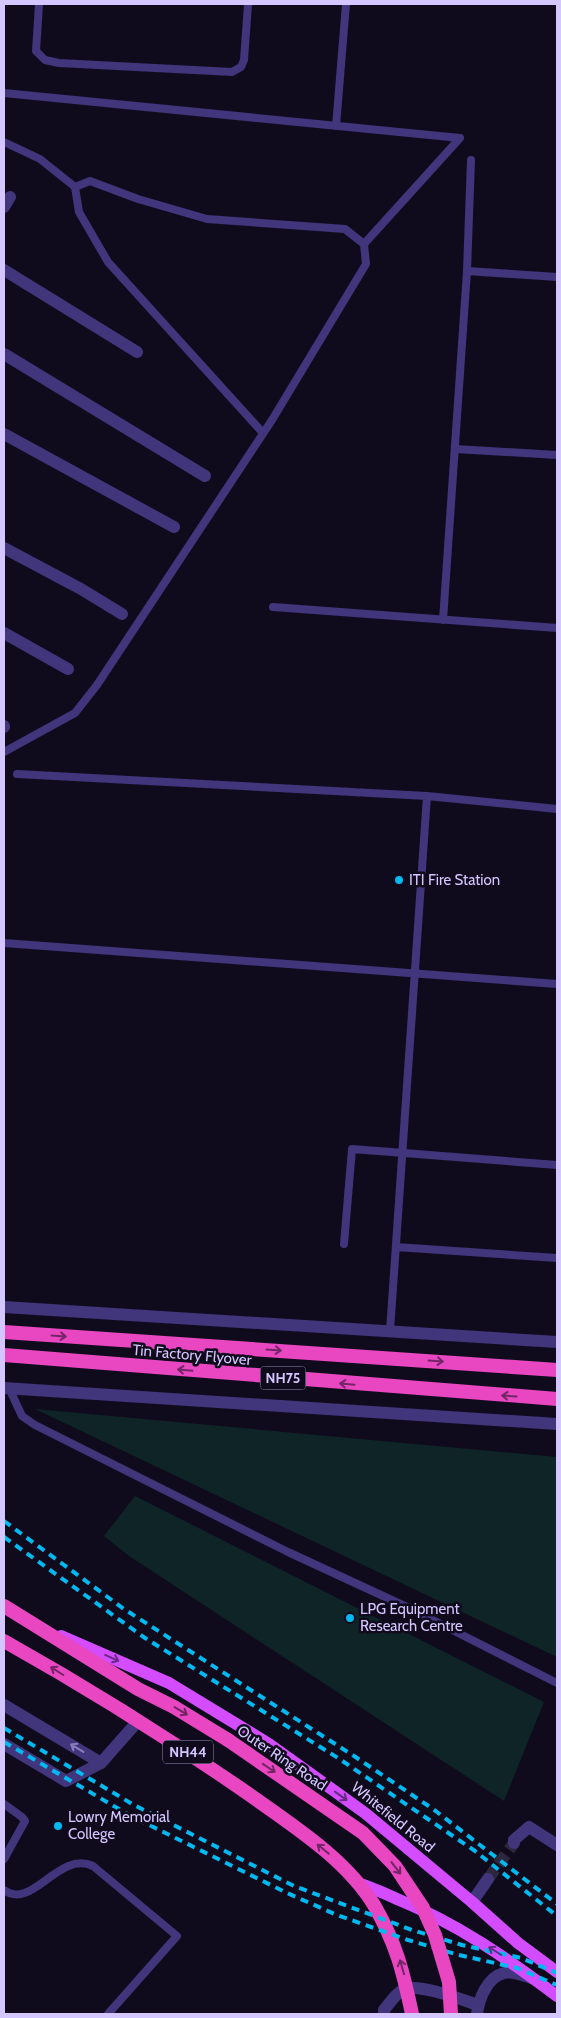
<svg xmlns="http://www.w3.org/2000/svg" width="561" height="2018" font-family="Cabin,sans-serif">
	<rect width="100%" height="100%" fill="#100b1c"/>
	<path fill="#0e2426" d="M35 1409 557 1457V1657Z
		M135 1496 544 1702 504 1801 129 1556 104 1536Z"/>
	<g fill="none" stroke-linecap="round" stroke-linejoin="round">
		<path stroke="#2d273e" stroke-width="12" stroke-dasharray="12 6" stroke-linecap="butt" d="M488 1879 514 1843"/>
		<path stroke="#41357c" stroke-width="8" d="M39 4 36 51 45 60 59 63 232 72 241 67 244 60 248 4
			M4 93 460 138 364 244
			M336 126 346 4
			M4 142 40 159 75 187
			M467 271 471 160
			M455 449 557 455
			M273 607 557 628
			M443 620 467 271 557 277
			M4 752 75 713 97 685 272 420 366 264 364 244 345 229 207 219 138 199 90 181 75 187 79 212 108 262 263 433
			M17 774 427 796 557 809
			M4 943 557 984
			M344 1244 352 1149 557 1165
			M396 1247 557 1258
			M390 1331 427 796
			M9 1388 22 1416 35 1425 288 1552 409 1608 557 1683
			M4 1804 22 1817 25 1821 4 1859
			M4 1890C33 1911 58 1850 93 1866L177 1936 108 2014"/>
		<path stroke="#41357c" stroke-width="12" d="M4 207 10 197
			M4 270 137 352
			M4 354 205 476
			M4 434 174 527
			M4 548 81 589 122 614
			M4 633 68 669
			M4 726V727
			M4 1705 101 1763 138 1721
			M4 1744 66 1781 101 1763"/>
		<path stroke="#41357c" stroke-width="12" d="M4 1307 557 1342
			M4 1388 557 1424
			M514 1843V1840L529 1827 557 1845
			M472 1902 488 1879
			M384 2014V2010C390 2003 397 1991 406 1989 421 1984 463 2000 478 2005
			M477 2014C479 1999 487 1977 504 1973 513 1971 522 1975 531 1978"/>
		<path stroke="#d34dff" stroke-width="12" d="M61 1636 169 1683 269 1744 365 1813 472 1902 518 1943 557 1972
			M357 1883C371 1887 384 1893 397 1899 456 1923 507 1958 557 1996"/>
		<path stroke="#e947c1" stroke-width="14" d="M4 1332 557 1370
			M4 1355 557 1399
			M4 1606 138 1689 174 1707 228 1740
			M4 1641C88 1688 171 1740 250 1795 292 1825 346 1859 374 1905 396 1943 403 1971 412 2014"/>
		<path stroke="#00b9f1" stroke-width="4" stroke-dasharray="8 6" stroke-linecap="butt" d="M4 1521 124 1609 354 1756 433 1809 557 1904
			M4 1537 145 1638 338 1758 475 1851 557 1916
			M4 1728 134 1805 294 1886 412 1930 462 1945 521 1958 557 1973
			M4 1742 131 1816 287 1893 337 1915 408 1940 459 1955 517 1968 557 1985"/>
		<path stroke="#e947c1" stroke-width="14" d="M228 1740 363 1833 395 1866 423 1908 435 1935 449 1982 451 2014"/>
	</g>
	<defs><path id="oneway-shaft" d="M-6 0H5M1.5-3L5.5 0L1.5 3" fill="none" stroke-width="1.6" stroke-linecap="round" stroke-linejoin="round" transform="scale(1.25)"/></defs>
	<g stroke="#722666">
		<use href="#oneway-shaft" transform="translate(59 1336) rotate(4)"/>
		<use href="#oneway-shaft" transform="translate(274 1350) rotate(4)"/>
		<use href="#oneway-shaft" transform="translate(436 1361) rotate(4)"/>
		<use href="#oneway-shaft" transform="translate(185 1370) rotate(-175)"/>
		<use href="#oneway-shaft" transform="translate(347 1384) rotate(-175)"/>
		<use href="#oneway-shaft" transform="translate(509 1396) rotate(-176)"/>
		<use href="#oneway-shaft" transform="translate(57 1671) rotate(-148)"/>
		<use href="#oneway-shaft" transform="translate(181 1711) rotate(31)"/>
		<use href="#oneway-shaft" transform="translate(269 1768) rotate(34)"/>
		<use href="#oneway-shaft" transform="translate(323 1849) rotate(-141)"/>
		<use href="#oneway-shaft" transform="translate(396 1868) rotate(52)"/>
		<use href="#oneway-shaft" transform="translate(402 1967) rotate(-106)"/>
	</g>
	<g stroke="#682982">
		<use href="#oneway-shaft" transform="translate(112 1658) rotate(24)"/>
		<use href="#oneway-shaft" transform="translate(341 1796) rotate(36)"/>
		<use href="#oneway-shaft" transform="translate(495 1951) rotate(-148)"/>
	</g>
	<use stroke="#8a7ebe" href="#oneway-shaft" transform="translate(77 1748) rotate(-149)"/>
	<g fill="#00b9f1" stroke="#100b1c" stroke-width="2">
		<circle cx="399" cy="880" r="5"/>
		<circle cx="350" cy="1618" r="5"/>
		<circle cx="58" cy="1826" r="5"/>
	</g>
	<g text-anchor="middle" stroke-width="5" stroke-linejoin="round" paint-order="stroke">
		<g fill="#100b1c" stroke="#998ebb" stroke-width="1">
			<rect x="260.5" y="1366.5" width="45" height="23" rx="4"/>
			<rect x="163" y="1740.5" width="50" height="23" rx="4"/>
		</g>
		<g font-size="14" font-weight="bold" fill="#d4c6ff">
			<text x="283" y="1383">NH75</text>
			<text x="188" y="1757">NH44</text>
		</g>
		<g font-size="15" fill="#d4c6ff" stroke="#100b1c" text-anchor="start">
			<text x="409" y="885">ITI Fire Station</text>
			<text x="360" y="1614">LPG Equipment<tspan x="360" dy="17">Research Centre</tspan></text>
			<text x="68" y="1822">Lowry Memorial<tspan x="68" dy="17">College</tspan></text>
		</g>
		<g font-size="15" fill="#d4c6ff" stroke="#100b1c">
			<text transform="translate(192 1355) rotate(5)" y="5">Tin Factory Flyover</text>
			<text transform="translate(282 1758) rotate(34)" y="5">Outer Ring Road</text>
			<text transform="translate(393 1817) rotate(39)" y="5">Whitefield Road</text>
		</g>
	</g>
	<rect width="561" height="2018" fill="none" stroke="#d4c6ff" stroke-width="10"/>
</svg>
